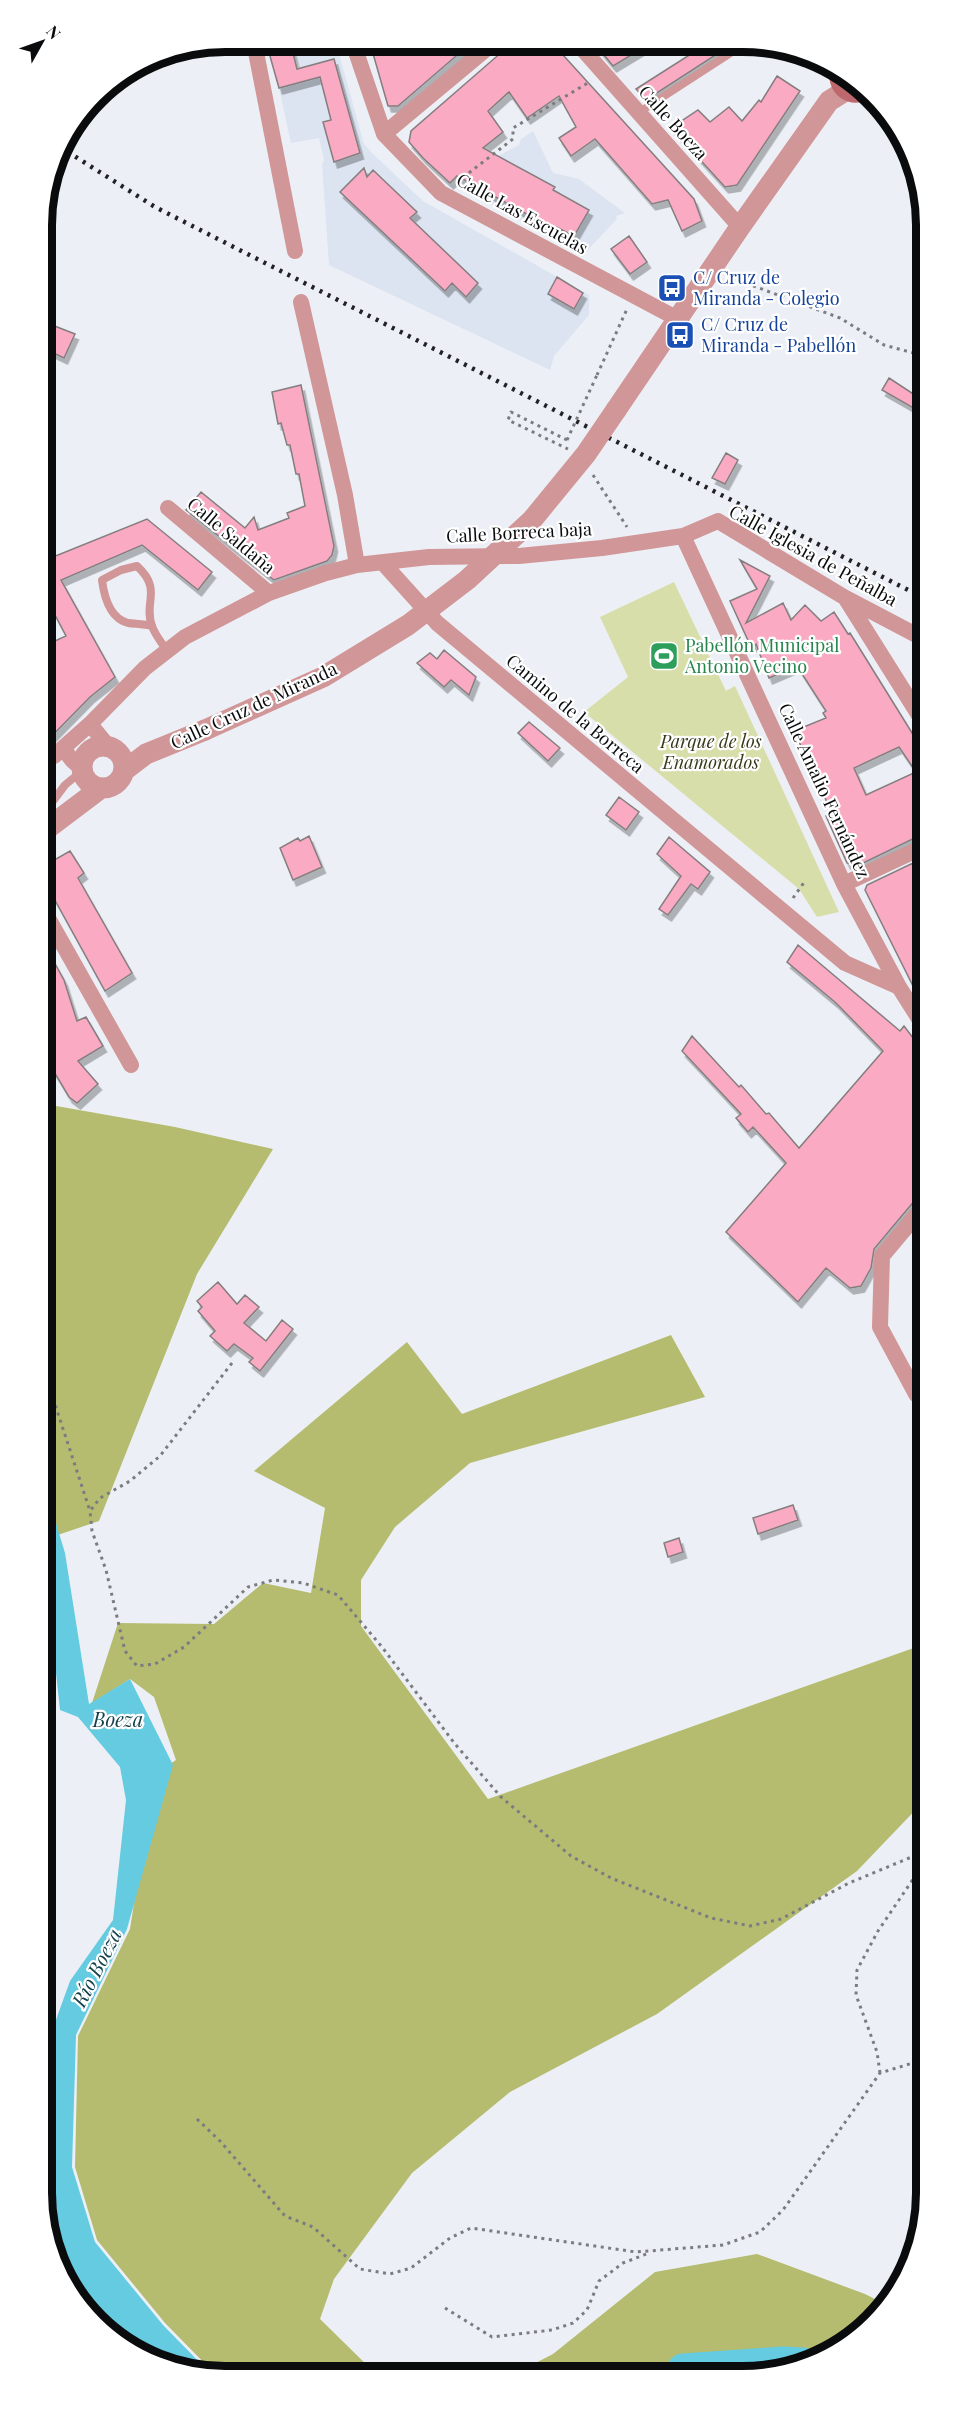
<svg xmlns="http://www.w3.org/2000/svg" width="969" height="2418" font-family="'Playfair Display',serif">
	<defs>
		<filter id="shadow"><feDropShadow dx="3.5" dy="6" stdDeviation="0" flood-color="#0004"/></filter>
	</defs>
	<rect width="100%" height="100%" fill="#ecf0f6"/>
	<path fill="#dbe4f0" d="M267 42 336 43 364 144 372 153 423 201 589 295V315L554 356 550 370 329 265 322 164 324 160 319 138 291 143 279 88 303 82 293 44 268 49Z
		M533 131 553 173 579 179 625 213 616 216 617 219 583 255 466 190 479 166 519 145 521 139Z"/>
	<path fill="#d8deaa" d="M674 582 726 691 735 686 839 912 817 917 799 889 584 712 628 677 600 617Z"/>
	<path fill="#b5bc6f" d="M45 1104 175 1127 273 1149 197 1274 99 1521 46 1539Z
		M671 1335 705 1397 470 1463 395 1527 361 1580V1626L488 1799 925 1644V1800L857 1871 657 2014 510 2092 412 2173 334 2279 320 2319 374 2372H213L165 2323 97 2240 75 2167 78 2036 130 1929 154 1774 176 1760 154 1697 130 1679 92 1703 118 1623 214 1624 263 1583 311 1593 325 1508 254 1471 407 1342 462 1414Z
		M757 2254 865 2294 887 2305 882 2313 845 2345 791 2370 520 2371 553 2354 655 2272Z"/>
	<path fill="#64cbe0" d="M46 1490 65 1553 89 1704 130 1679 173 1765 127 1929 76 2035 72 2167 95 2242 163 2325 209 2372 190 2373 112 2334 63 2277 48 2240V2172L53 2112V2028L70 1981 113 1920 126 1800 120 1767 78 1717 60 1710 52 1636 46 1634Z"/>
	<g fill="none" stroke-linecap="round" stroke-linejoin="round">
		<path stroke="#64cbe0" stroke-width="33" d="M683 2370 783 2363 803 2364"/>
	</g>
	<path fill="#fbaac3" stroke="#847e7f" stroke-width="1.5" fill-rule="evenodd" filter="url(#shadow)" d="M370 43H450L470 44 398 106H388Z
		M511 44H516L525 55 537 44H553L694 199 702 221 682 231 668 200 652 204 595 139 571 156 559 138 576 127 559 96 527 118 509 92 488 111 503 132 483 148 555 187 553 190 589 210 574 236 556 227 554 229 457 176 450 183 423 158 409 142 411 131Z
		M595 44 646 45H648L613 66Z
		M291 45 297 69 334 59 360 153 334 162 323 122 331 120 320 77 279 88 268 49Z
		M705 45H731L646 100 636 89Z
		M777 76 800 91 737 185 725 187 671 128 698 110 710 122 729 107 742 121 759 100 761 102Z
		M364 168 367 177 373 170 417 212 410 218 478 283 466 297 452 283 445 291 340 192Z
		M629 236 647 262 630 274 611 249Z
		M557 277 583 293 574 309 548 294Z
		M52 325 75 334 64 358 43 348Z
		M889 378 921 399 922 413 882 390Z
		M301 385 334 546 332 555 327 561 274 580 186 510 201 492 245 528 254 517 258 530 289 518 287 513 305 506 299 474H296L290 445H287L281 423 278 424 272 392Z
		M726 453 738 460 725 484 712 478Z
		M147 519 212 572 198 590 142 545 61 580 115 677 90 697 44 744V646L66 636 44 594 43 561Z
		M740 560 770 576 746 623 783 603 791 620 805 605 821 621 834 612 848 634 850 633 922 749 923 834 857 866 847 863 826 816 832 813 794 731 826 718 823 713 826 711 797 666 769 678 756 644 751 647 730 601 757 589ZM899 747 916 772 866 795 854 768Z
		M444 650 476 677 469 695 451 680 444 687 417 663 430 653 437 659Z
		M529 722 560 748 548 761 518 733Z
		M619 797 639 812 626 830 606 815Z
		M309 836 322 867 293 880 280 848 298 838 300 841Z
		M669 837 710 872 698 889 691 884 668 915 659 909 681 876 657 854Z
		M70 851 84 873 78 878 132 973 105 991 51 893 49 863Z
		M913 863 923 884V1006L865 890 867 885Z
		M44 944 64 980 77 1021 86 1017 103 1046 78 1061 98 1084 77 1103 69 1097 56 1075 45 1062V1034L49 1031 45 1015Z
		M798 945 900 1031 904 1026 923 1051 924 1196 916 1199 874 1249 871 1268 861 1286 850 1288 826 1268 798 1302 726 1232 786 1163 753 1127 748 1132 736 1118 741 1114 682 1051 692 1036 739 1087 741 1085 766 1114 769 1113 799 1148 883 1051 836 1003 787 962Z
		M218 1282 237 1304 245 1295 259 1307 244 1323 266 1341 282 1320 293 1329 260 1371 249 1362 253 1358 234 1344 227 1351 210 1336 215 1331 198 1311 202 1307 197 1301Z
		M793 1505 798 1520 758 1534 753 1518Z
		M679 1538 683 1552 668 1557 664 1543Z"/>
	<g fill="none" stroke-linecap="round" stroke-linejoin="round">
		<path stroke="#7a7c80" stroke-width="3" stroke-dasharray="3 4.5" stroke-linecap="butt" d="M457 182 513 139V128L591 81
			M732 278 840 318 884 345 921 355
			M597 375 627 309
			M567 440 511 412 508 420 568 449
			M593 475 627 527
			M793 898 805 881
			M232 1363 160 1456 130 1481 100 1498 90 1511 92 1531 106 1570 125 1651 137 1666 155 1664 184 1647 248 1587 273 1580 303 1583 338 1595 382 1647 455 1744 501 1797 571 1856 611 1878 711 1918 750 1926 781 1919 849 1883 926 1851
			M46 1377 90 1511
			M880 2073 877 2052 856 1995 857 1970 878 1931 926 1860
			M197 2119 220 2141 285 2216 313 2227 360 2269 390 2274 411 2268 450 2238 471 2228 636 2252 723 2245 760 2232 783 2210 880 2073 926 2059
			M445 2308 492 2337 552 2330 573 2323 587 2310 599 2281 623 2263 649 2253"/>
		<path stroke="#d19697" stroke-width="8" d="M638 113 743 45
			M152 626C144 624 135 624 128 623 109 618 104 596 102 580L121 570 137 566C163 590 143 602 152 626 155 635 162 643 167 651
			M44 813 65 785 82 771"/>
		<path stroke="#d19697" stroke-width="16" d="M254 42 295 251
			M353 43 384 134 441 193 678 319
			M578 44 740 227
			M384 134 492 44
			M301 302 345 495 357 565
			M168 508 269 593
			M683 536 844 884 899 987 923 1025
			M383 563 437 623 845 963 899 987
			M846 599 922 720
			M90 724 107 745
			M63 748 72 760 81 768
			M44 754 54 756 90 724 145 668 185 637 269 593 326 573 357 565 429 557 519 556 602 548 683 536 718 521 844 597 922 638
			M844 884 923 847
			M44 911 131 1065
			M924 1206 882 1256 880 1327 916 1394 924 1402"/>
		<path stroke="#d19697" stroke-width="21" d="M616 410 740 227 829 101 848 89
			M82 767a21 21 0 1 1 42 0a21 21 0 1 1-42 0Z
			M125 770 146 754 205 730
			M44 831 101 788"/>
		<path stroke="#bd686d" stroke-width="24" d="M841 73C841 87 851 94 864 89"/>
		<path stroke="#212225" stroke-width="4.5" stroke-dasharray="3 6" stroke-linecap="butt" d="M60 147 155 207 922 597"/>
		<path stroke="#7a7c80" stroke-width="3" stroke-dasharray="3 4.5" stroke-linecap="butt" d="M567 440 597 375"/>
		<path stroke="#d19697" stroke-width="21" d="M205 730 323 677 408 625 467 580 532 520 586 454 616 410"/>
	</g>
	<defs>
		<g id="bus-square" transform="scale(1.5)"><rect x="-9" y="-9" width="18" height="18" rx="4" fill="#1a4fb4" stroke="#fff"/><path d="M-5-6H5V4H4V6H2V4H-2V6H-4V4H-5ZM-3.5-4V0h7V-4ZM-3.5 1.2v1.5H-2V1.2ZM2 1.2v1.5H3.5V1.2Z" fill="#fff"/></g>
		<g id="stadium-square" transform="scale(1.5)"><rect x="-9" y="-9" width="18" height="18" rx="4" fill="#2e9e5b" stroke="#fff"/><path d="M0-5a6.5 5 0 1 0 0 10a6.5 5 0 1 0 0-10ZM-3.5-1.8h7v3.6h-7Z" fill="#fff"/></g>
	</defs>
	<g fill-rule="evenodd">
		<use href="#bus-square" x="672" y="288"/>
		<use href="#bus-square" x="680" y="335"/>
		<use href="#stadium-square" x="664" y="656"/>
	</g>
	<g text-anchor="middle" stroke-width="4.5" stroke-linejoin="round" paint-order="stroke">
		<g font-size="18" fill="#0a0b0d" stroke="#fff">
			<text transform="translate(673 123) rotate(48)" y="6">Calle Boeza</text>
			<text transform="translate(522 214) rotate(29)" y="6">Calle Las Escuelas</text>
			<text transform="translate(519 533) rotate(-3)" y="6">Calle Borreca baja</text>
			<text transform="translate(231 536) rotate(40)" y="6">Calle Saldaña</text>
			<text transform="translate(813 556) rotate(29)" y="6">Calle Iglesia de Peñalba</text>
			<text transform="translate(254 706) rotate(-25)" y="6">Calle Cruz de Miranda</text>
			<text transform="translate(575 714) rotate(40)" y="6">Camino de la Borreca</text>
			<text transform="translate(824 791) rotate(65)" y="6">Calle Amalio Fernández</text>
		</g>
		<g font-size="18" fill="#164399" stroke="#fff" text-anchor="start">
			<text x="693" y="284">C/ Cruz de<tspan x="693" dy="21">Miranda - Colegio</tspan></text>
			<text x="701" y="331">C/ Cruz de<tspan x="701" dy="21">Miranda - Pabellón</tspan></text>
		</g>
		<g font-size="18" fill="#27864d" stroke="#fff" text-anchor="start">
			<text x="685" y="652">Pabellón Municipal<tspan x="685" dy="21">Antonio Vecino</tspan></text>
		</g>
		<g font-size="18" font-style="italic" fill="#363918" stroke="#fff">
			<text x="711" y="748">Parque de los<tspan x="711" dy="21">Enamorados</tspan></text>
		</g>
		<g font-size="20" font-style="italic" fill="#12414b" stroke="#fff">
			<text x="118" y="1727">Boeza</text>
			<text transform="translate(97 1968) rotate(-63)" y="7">Río Boeza</text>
		</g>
	</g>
	<path d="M0 0H969V2418H0ZM225 52H743A173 173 0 0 1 916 225V2193A173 173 0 0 1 743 2366H225A173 173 0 0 1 52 2193V225A173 173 0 0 1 225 52Z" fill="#fff" fill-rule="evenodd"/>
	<path fill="none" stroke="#0a0b0d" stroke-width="8" d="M225 52H743A173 173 0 0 1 916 225V2193A173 173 0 0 1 743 2366H225A173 173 0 0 1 52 2193V225A173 173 0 0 1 225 52Z"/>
	<g transform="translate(42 42) rotate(50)" stroke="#ffffff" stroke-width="4.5" paint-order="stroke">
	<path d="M0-4.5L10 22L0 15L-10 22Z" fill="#0a0b0d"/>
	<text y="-9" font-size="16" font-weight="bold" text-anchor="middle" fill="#0a0b0d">N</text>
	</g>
</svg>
